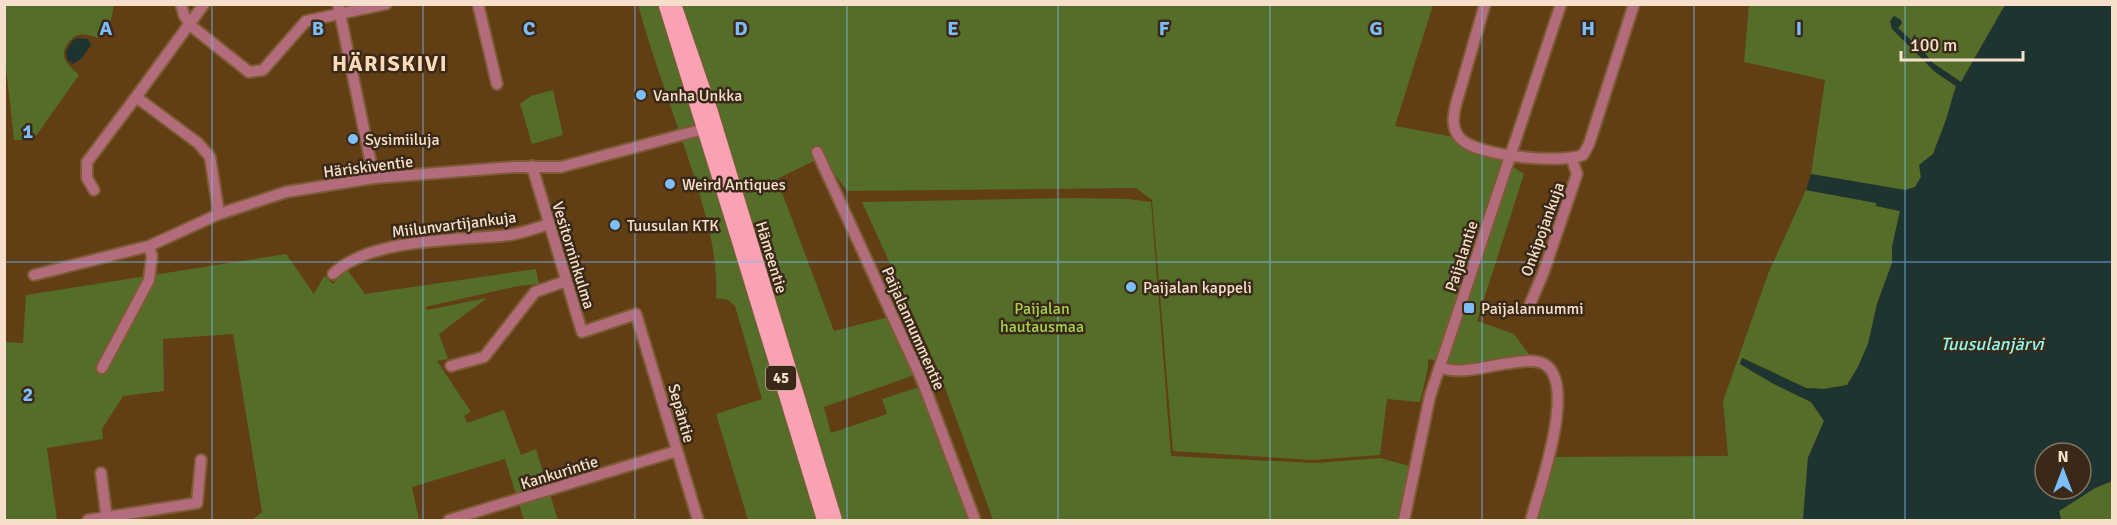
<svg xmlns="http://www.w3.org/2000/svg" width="2117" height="525" font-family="Signika,sans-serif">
	<rect width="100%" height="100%" fill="#623e14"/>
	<path fill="#546d29" d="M4 5H113C114 18 107 30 98 38 85 33 76 32 68 43 65 48 63 51 64 56 66 64 74 70 79 75L36 136 24 140H14L5 58Z
		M638 5H1433L1395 126 1454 137 1494 154 1524 174 1477 321 1514 334 1531 357 1459 366 1428 359V368L1420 402 1387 399 1380 455 1311 460 1173 451 1152 200 1136 188 847 191 822 157 777 179 834 331 892 316 917 374 824 407 831 433 887 414 882 399 922 386 970 520H748L716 414 762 399 735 306 728 300 716 298C718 254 707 219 694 176 676 119 654 63 638 5Z
		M1749 5H2005L1961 82 1933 63 1924 52 1890 21 1935 72 1956 86 1946 120 1933 154 1920 165 1921 177 1915 187 1905 190 1811 174 1825 80 1744 62Z
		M553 90 563 135 532 144 520 104 531 96Z
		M1806 190 1877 203 1876 206 1900 211 1892 247V263L1877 304 1868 344 1858 367 1847 385 1824 389 1806 388 1743 358 1740 364 1772 383 1811 402 1824 421 1808 458 1803 520H1534L1550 457 1728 456 1723 401 1768 274Z
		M1074 198 1128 199 1151 202 1171 456 1316 463 1380 458 1409 466 1399 520H993L940 374 862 202Z
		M286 254 314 294 324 276 333 284 346 268 365 294 536 269 539 284 518 286 425 307 427 310 487 298 439 334 448 359 437 361 471 412 464 416 467 423 504 410 521 455 536 449 558 520H524L505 459 412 487 419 520H252L262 512 233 334 163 339 164 391 123 396 102 429 103 439 47 448 57 520H5L4 342 23 343 26 295Z
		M2112 481V520H2061L2059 511 2095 488Z"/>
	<path fill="#1e3431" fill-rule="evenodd" d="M2005 5H2112V481L2095 488 2059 511 2061 520H1803L1808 458 1824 421 1811 402 1772 383 1740 364 1742 358 1806 388 1824 389 1847 385 1858 367 1868 344 1877 304 1892 263V247L1900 211 1876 206V203L1806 190 1811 174 1905 190 1915 187 1921 177 1919 165 1933 154 1946 120 1956 86 1935 72 1892 29 1890 21 1894 16 1901 20 1902 23 1898 28 1924 52 1933 63 1961 82ZM2045 453H2081V489H2045Z
		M79 38 88 39 91 45 81 59 73 64 67 60 66 51 73 40Z"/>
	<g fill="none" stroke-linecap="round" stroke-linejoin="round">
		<g stroke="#7d5b35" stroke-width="14">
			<path id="minor" d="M181 4 184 15 190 25 249 72 263 70 306 21 386 4
				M204 4 136 97 198 143 210 157 219 214
				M338 4 374 178
				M478 4 497 84
				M1485 4 1456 104C1453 117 1451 129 1461 139 1478 156 1560 164 1583 155L1589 144 1634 4
				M817 152 922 380 975 520
				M532 166 582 332 636 314 698 520
				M94 190 87 178V162L136 97
				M333 274C371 237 458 241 509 235 523 233 536 228 549 224
				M34 275 149 246 219 214 286 192 374 178 514 167H561L711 127
				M1528 309 1544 271 1577 174 1572 159
				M451 366 484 357 535 292 566 281
				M1440 367C1459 375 1483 367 1503 364 1515 363 1532 358 1544 364 1578 382 1539 490 1531 520
				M102 368 149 280 152 256 149 246
				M101 473 107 520
				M88 520 197 503 201 460
				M449 520 677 451
				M1404 520 1430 396 1561 4"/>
		</g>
		<g stroke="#7d5b35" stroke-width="16">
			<path id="major" d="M674 4 711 112 835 520
				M666 6 737 235 824 520"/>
		</g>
		<use href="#minor" stroke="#b36c7b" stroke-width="10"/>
		<use href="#major" stroke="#f8a2b4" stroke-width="14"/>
	</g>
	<path fill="none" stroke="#7cbef9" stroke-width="1.5" stroke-opacity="0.55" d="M212 4V520M423 4V520M635 4V520M847 4V520M1058 4V520M1270 4V520M1482 4V520M1694 4V520M1905 4V520M4 262H2112"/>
	<g fill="#7cbef9" stroke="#3a2918" stroke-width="2">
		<circle cx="641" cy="95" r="6"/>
		<circle cx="353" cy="139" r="6"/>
		<circle cx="670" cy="184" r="6"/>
		<circle cx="615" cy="225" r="6"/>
		<circle cx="1131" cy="287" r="6"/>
		<rect x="1463" y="302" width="12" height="12" rx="3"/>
	</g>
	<g text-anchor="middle" stroke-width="5" stroke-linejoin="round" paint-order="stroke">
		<rect fill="#3a2918" stroke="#bea995" stroke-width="1.5" x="766" y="366" width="30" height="24" rx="4.5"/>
		<g font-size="15" font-weight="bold" fill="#f6e0cb">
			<text x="781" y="383">45</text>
		</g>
		<g font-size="16" fill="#f6e0cb" stroke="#3a2918" text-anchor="start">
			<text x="653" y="101">Vanha Unkka</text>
			<text x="365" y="145">Sysimiiluja</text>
			<text x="682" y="190">Weird Antiques</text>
			<text x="627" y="231">Tuusulan KTK</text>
			<text x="1143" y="293">Paijalan kappeli</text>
			<text x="1481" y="314">Paijalannummi</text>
		</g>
		<g font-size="16" fill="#f6e0cb" stroke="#3a2918">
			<text transform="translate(368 166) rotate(-7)" y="6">Häriskiventie</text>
			<text transform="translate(454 224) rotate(-7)" y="6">Miilunvartijankuja</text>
			<text transform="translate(1542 229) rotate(-70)" y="6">Onkipojankuja</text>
			<text transform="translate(574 255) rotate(73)" y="6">Vesitorninkulma</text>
			<text transform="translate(1461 256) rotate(-72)" y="6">Paijalantie</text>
			<text transform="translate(772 257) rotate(73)" y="6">Hämeentie</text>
			<text transform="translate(914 328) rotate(66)" y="6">Paijalannummentie</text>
			<text transform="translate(682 413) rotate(74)" y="6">Sepäntie</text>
			<text transform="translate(559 472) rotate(-17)" y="6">Kankurintie</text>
		</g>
		<g font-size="16" fill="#a4d44a" stroke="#3a2918">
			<text x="1042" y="314">Paijalan<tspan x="1042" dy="18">hautausmaa</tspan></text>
		</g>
		<g font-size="18" font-style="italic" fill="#8bf9ed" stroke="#3a2918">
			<text x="1992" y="350">Tuusulanjärvi</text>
		</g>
		<g font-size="22" font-weight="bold" letter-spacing="1.5" fill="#fedbb8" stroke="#3a2918">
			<text x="390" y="71">HÄRISKIVI</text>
		</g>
	</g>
	<g font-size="20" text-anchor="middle" font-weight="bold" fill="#7cbef9" stroke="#3a2918" stroke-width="5" stroke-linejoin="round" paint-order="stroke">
		<text x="106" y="35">A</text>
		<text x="318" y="35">B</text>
		<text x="529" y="35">C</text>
		<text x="741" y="35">D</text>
		<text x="953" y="35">E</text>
		<text x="1164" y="35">F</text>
		<text x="1376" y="35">G</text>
		<text x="1588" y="35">H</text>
		<text x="1799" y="35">I</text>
		<text x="28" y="138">1</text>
		<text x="28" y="401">2</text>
	</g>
	<rect width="2117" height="525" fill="none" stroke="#f6e0cb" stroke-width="12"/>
	<g transform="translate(2063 471)"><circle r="28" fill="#3a2918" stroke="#857260" stroke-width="1.5"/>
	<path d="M0-4.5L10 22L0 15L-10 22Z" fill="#7cbef9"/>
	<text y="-9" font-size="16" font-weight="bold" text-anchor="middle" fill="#f6e0cb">N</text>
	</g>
	<path d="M1901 51v9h122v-9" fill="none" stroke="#f6e0cb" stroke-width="3"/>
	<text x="1910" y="51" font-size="18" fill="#f6e0cb" stroke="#3a2918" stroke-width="4.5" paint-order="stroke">100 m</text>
</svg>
